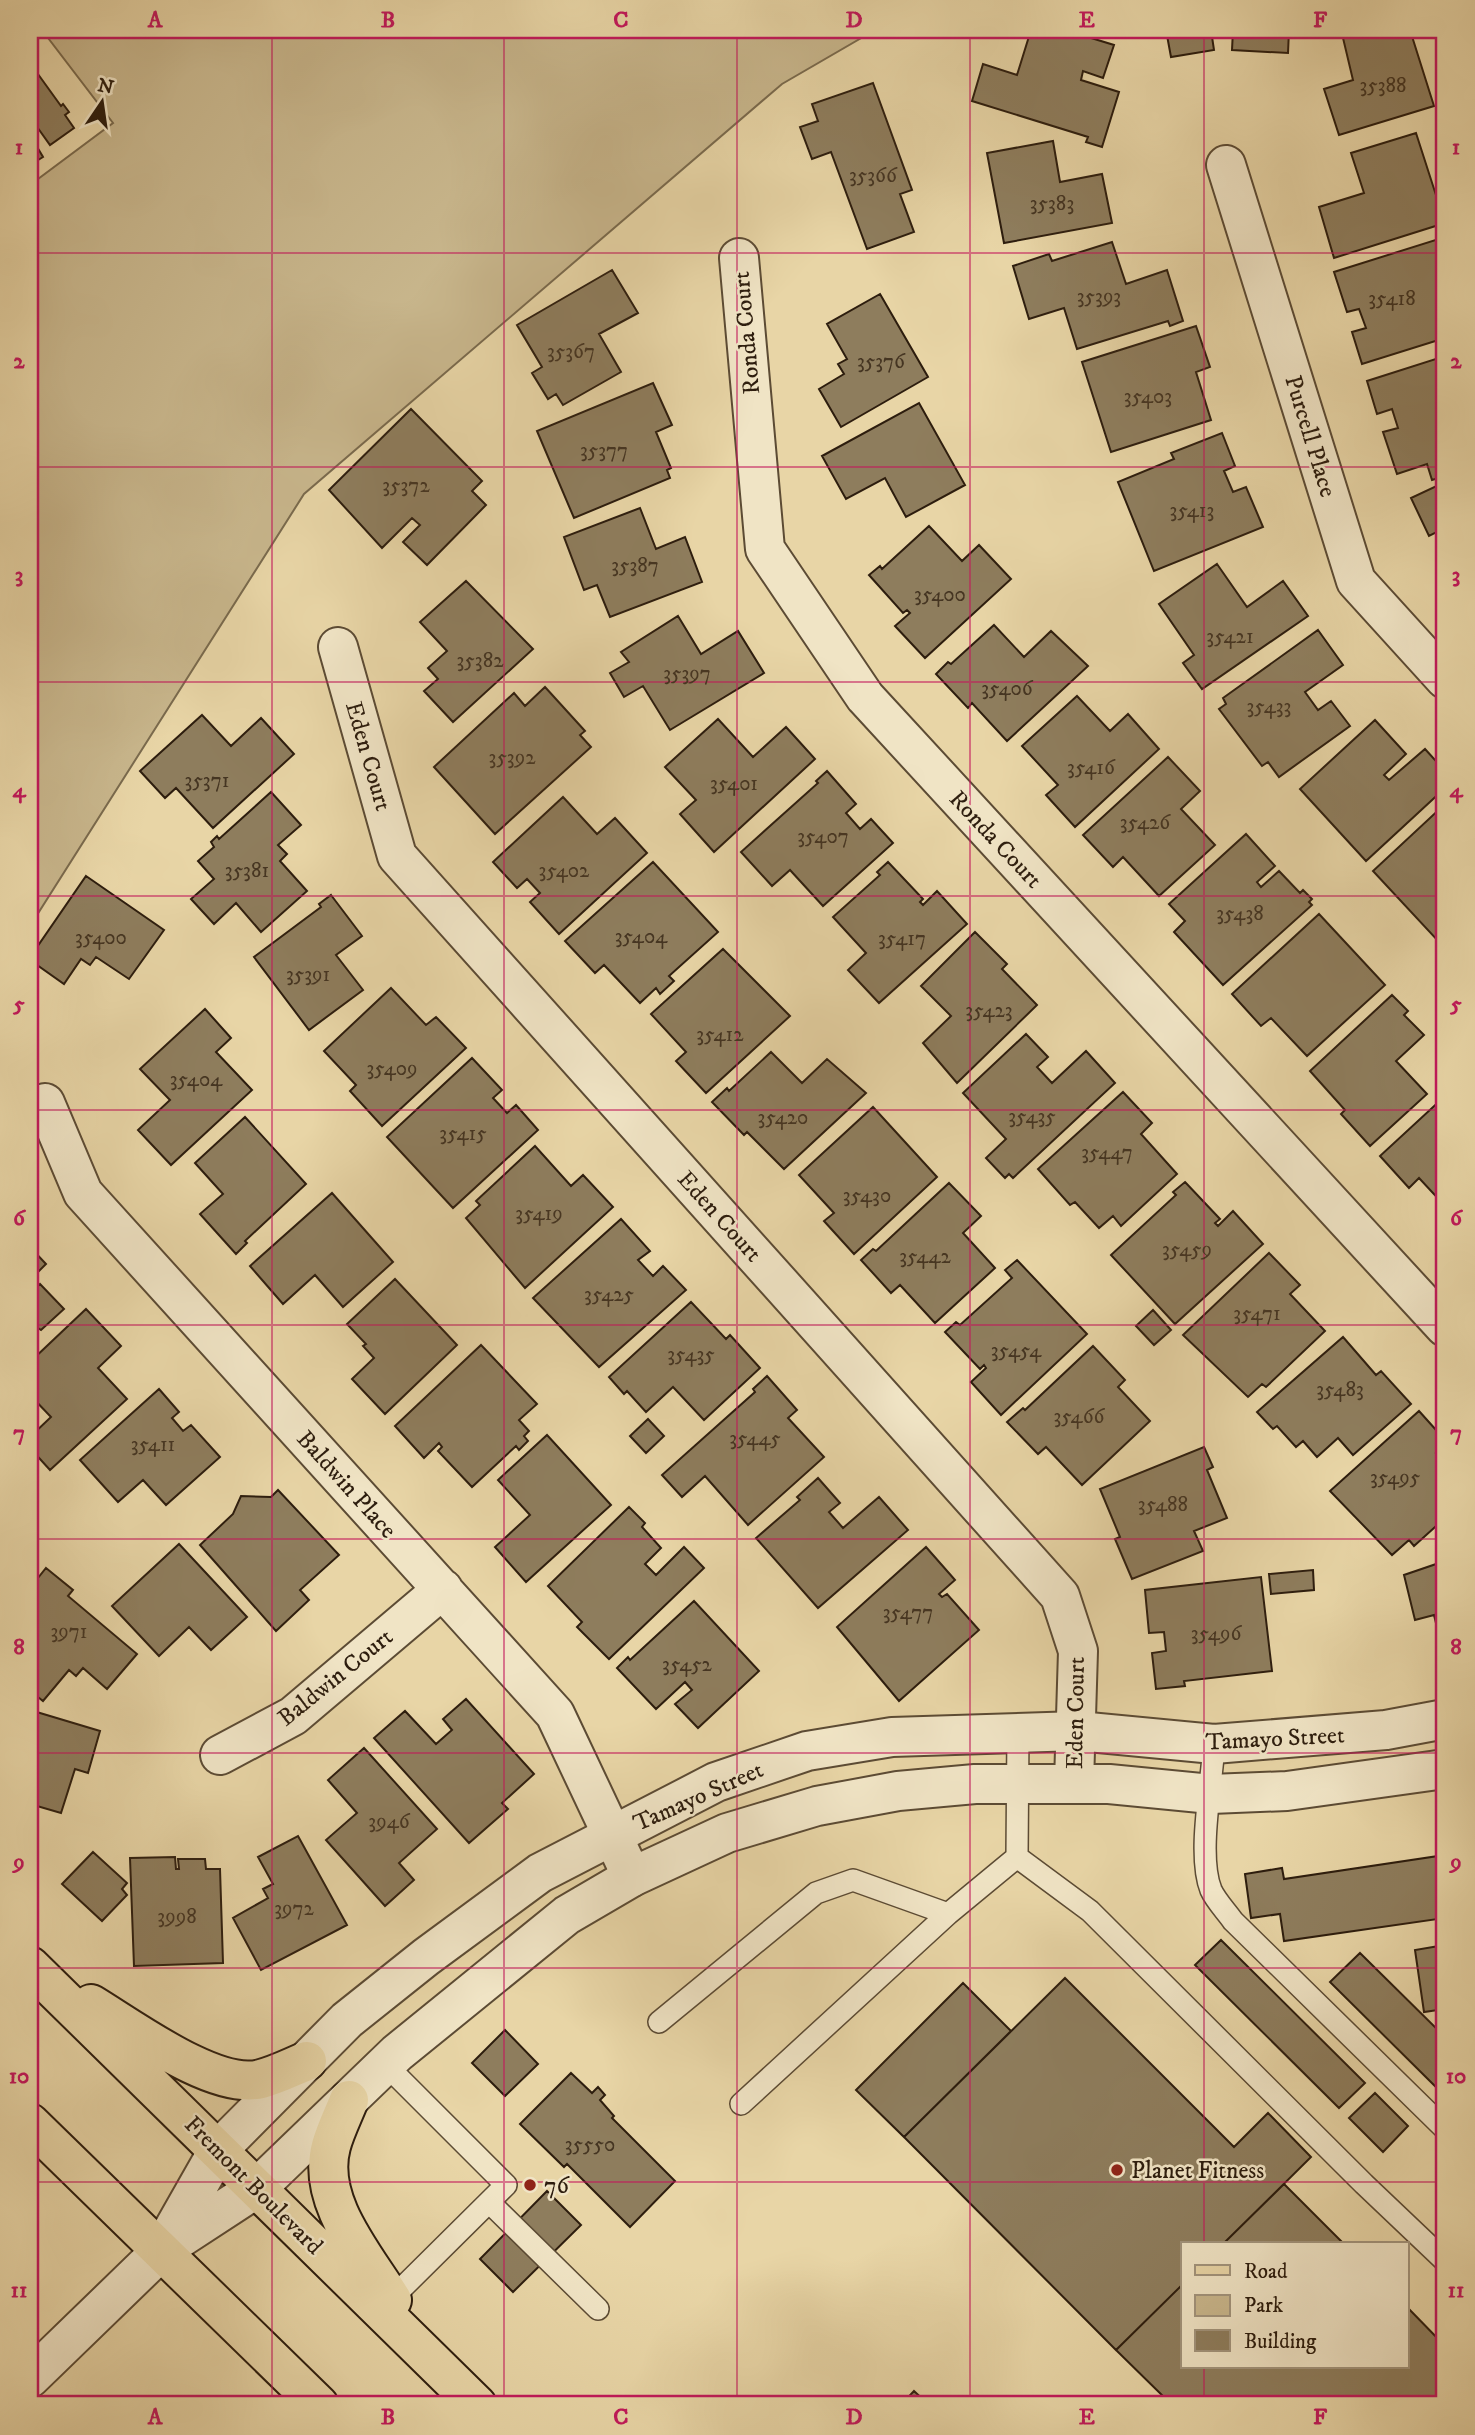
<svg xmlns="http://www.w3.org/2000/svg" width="1475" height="2435" font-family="'IM FELL DW Pica',serif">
	<rect width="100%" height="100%" fill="#e8d5a6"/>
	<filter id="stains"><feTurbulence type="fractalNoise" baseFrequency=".00286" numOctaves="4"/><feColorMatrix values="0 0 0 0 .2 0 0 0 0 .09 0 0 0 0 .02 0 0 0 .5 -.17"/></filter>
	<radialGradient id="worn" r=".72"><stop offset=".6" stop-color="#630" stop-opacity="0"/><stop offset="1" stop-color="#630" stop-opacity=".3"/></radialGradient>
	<path fill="#c8b68c" stroke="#7a6a4d" stroke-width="2" d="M42 30H875L782 84 304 494 30 926V185L113 123Z"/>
	<path fill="#8e7d5d" stroke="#2d1d0e" stroke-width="2" d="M1031 30H1065L1114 45 1103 78 1083 71 1081 80 1119 92 1102 147 1086 142 1088 137 972 101 983 64 1017 75Z
		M1166 30H1211L1214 50 1171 57Z
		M1233 30H1289L1288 53 1232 50Z
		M1298 30H1333V37L1298 35Z
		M1368 30H1410L1434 106 1339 135 1324 89 1353 80 1343 38Z
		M30 63 61 106 63 104 69 112 65 115 74 128 50 145 30 117Z
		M873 83 912 190 900 194 914 232 867 249 831 152 812 159 800 127 818 121 812 104Z
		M1416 133 1445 223 1334 258 1319 207 1364 193 1351 153Z
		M30 135 43 157 30 165Z
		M1053 141 1060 182 1102 174 1112 223 1004 243 987 153Z
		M1445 237V285L1437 288 1445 313V338L1362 364 1352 332 1366 328 1359 309 1347 312 1334 272Z
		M1112 242 1126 284 1167 270 1183 321 1170 326 1168 321 1077 349 1064 308 1029 319 1013 266 1049 254 1052 261Z
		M612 270 638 313 599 334 621 372 563 405 556 394 548 399 532 373 542 367 517 325Z
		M880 294 928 377 841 427 819 389 844 374 838 364 847 359 827 324Z
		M1196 326 1210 367 1196 372 1211 420 1111 452 1082 362Z
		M1445 356V476L1432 480 1427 464 1397 474 1383 432 1398 428 1392 409 1377 414 1367 381Z
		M653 383 672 425 656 432 671 468 667 470 670 478 574 518 537 431Z
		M919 403 965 485 906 517 885 478 846 499 822 456Z
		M411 409 482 481 472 491 486 505 427 565 403 542 420 525 412 518 382 548 329 490Z
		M1222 433 1235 466 1224 471 1233 492 1246 487 1263 527 1154 571 1118 482 1174 459 1171 453Z
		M1445 482V528L1429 536 1411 498Z
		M640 508 656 549 685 537 702 582 610 617 597 585 584 590 564 537Z
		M929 526 962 561 979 545 1011 579 925 658 895 626 910 613 907 610 903 613 869 575 880 566 882 569Z
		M1217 564 1247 607 1283 581 1308 616 1202 689 1183 663 1194 655 1159 604Z
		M466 581 533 649 453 722 424 691 438 679 428 668 447 651 420 622Z
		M678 616 701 654 738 631 764 673 670 730 643 686 624 697 610 673 629 662 621 652Z
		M994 625 1024 657 1051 631 1088 666 1007 741 972 703 968 708 936 674 948 662 951 664Z
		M1318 630 1343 665 1305 692 1318 710 1331 701 1350 726 1279 777 1268 762 1262 766 1219 709 1226 704 1223 698Z
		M545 687 585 731 580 735 591 747 495 834 434 767 514 693 525 706Z
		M1077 696 1110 731 1128 714 1159 749 1075 827 1046 795 1058 785 1022 746Z
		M202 715 231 746 261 718 294 754 213 828 176 788 165 798 140 771Z
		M718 719 753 757 786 727 815 759 714 852 680 814 696 800 665 767Z
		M1375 720 1406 754 1384 775 1389 780 1425 749 1445 771V788L1366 861 1300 789Z
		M1168 757 1200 791 1181 809 1215 845 1159 896 1123 857 1113 867 1083 835Z
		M827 771 856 804 846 813 860 829 871 819 893 843 823 906 790 870 772 886 741 852 818 783 816 781Z
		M271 792 301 825 278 845 287 854 280 861 307 891 261 932 236 903 214 924 191 899 214 879 198 861 214 847 211 842 217 836 219 839Z
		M563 797 597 834 615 818 647 853 559 934 530 902 540 893 527 879 517 888 493 862Z
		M1445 804V937L1439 942 1373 871Z
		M1246 834 1275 866 1257 882 1261 887 1279 871 1300 893 1303 890 1312 899 1309 902 1312 905 1223 985 1174 932 1185 921 1169 904Z
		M653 862 718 932 669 976 674 981 660 994 656 988 640 1003 604 965 595 973 565 941Z
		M888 862 923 899 920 902 923 905 937 891 967 924 879 1003 848 970 866 953 833 917 880 875 877 872Z
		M86 876 164 930 129 979 96 957 90 965 81 959 64 984 30 960V951L34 945 37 947Z
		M331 895 362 936 336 955 363 990 309 1030 254 957 321 907 319 904Z
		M1319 914 1385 985 1307 1056 1271 1018 1261 1026 1232 994Z
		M975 932 1007 964 1002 969 1037 1005 957 1083 923 1043 951 1016 921 986Z
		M723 949 790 1016 706 1093 676 1061 686 1052 651 1014Z
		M391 988 426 1025 436 1017 466 1048 382 1126 350 1091 356 1085 324 1051Z
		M1392 995 1408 1011 1404 1015 1424 1035 1396 1061 1427 1094 1370 1146 1341 1114 1345 1110 1310 1071Z
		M205 1009 231 1038 216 1052 252 1090 171 1165 138 1130 170 1100 140 1069Z
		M1026 1034 1048 1057 1037 1067 1052 1083 1086 1051 1115 1083 1013 1178 1009 1174 1005 1178 986 1158 1006 1139 963 1093Z
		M771 1052 802 1083 827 1059 866 1093 784 1169 747 1132 744 1135 712 1102 727 1088 729 1091Z
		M472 1058 502 1090 493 1098 507 1113 516 1105 538 1130 453 1208 387 1137Z
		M1123 1092 1152 1123 1141 1134 1177 1174 1121 1226 1113 1216 1099 1228 1075 1202 1070 1205 1038 1169Z
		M1445 1096V1206L1419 1178 1409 1188 1380 1156Z
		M873 1107 937 1177 854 1254 824 1221 834 1213 799 1175Z
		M245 1117 306 1184 245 1241 247 1243 236 1254 200 1214 223 1194 195 1163Z
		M535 1146 571 1186 583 1175 613 1207 525 1288 466 1218 480 1205 476 1201Z
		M1185 1182 1220 1219 1215 1223 1218 1226 1233 1211 1263 1244 1175 1324 1111 1255 1176 1195 1173 1192Z
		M949 1183 981 1216 963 1233 995 1268 935 1323 900 1285 891 1293 861 1260 873 1249 876 1251Z
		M332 1193 393 1262 343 1307 315 1275 283 1304 250 1266Z
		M621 1219 650 1251 638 1260 653 1276 663 1266 686 1290 599 1367 533 1298Z
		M30 1247 46 1264 30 1280Z
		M1269 1253 1300 1285 1290 1294 1325 1331 1266 1387 1262 1384 1248 1397 1183 1335Z
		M1017 1260 1087 1334 1001 1415 971 1382 986 1368 984 1365 980 1369 945 1332 956 1322 960 1325 1012 1278 1005 1270Z
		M395 1279 457 1345 385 1414 352 1379 374 1358 363 1346 366 1344 347 1324Z
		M40 1284 64 1309 41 1330 38 1328 30 1336V1294Z
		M691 1302 726 1339 730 1335 760 1368 704 1420 673 1387 646 1412 627 1391 624 1394 609 1377Z
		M86 1309 121 1346 98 1368 127 1399 50 1470 30 1448V1437L51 1417 30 1395V1362Z
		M1153 1310 1171 1330 1154 1345 1136 1326Z
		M1343 1337 1376 1375 1381 1371 1411 1404 1353 1455 1338 1438 1317 1457 1303 1441 1296 1447 1277 1426 1273 1429 1257 1412Z
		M481 1345 537 1404 519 1420 529 1431 524 1436 528 1441 519 1450 516 1446 472 1487 438 1451 442 1447 439 1443 424 1458 395 1426Z
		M1093 1346 1125 1380 1118 1387 1150 1421 1082 1485 1046 1447 1038 1454 1007 1422 1023 1408 1025 1410Z
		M767 1376 797 1410 788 1418 824 1457 748 1525 705 1476 682 1497 662 1475 755 1392 753 1389Z
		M159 1389 179 1412 172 1418 183 1431 191 1425 220 1457 166 1505 143 1480 118 1502 80 1460Z
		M1419 1411 1445 1440V1445L1436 1453 1445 1464V1518L1414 1546 1409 1540 1392 1555 1330 1491Z
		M648 1419 664 1436 646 1453 630 1436Z
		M547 1435 611 1505 526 1582 495 1547 530 1515 498 1480Z
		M1204 1447 1213 1467 1207 1470 1227 1518 1194 1531 1203 1551 1132 1579 1115 1539 1120 1537 1100 1489Z
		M818 1478 840 1503 829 1512 843 1528 879 1497 908 1530 818 1608 756 1538 800 1500 797 1497Z
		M278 1490 339 1555 300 1590 309 1600 276 1631 200 1545 233 1514 241 1496 271 1497Z
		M629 1507 645 1523 642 1527 661 1548 645 1564 656 1575 684 1547 704 1568 609 1659 577 1627 582 1622 548 1586Z
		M179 1544 247 1617 211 1650 189 1627 159 1656 112 1606Z
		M926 1547 955 1580 939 1594 942 1597 947 1594 979 1630 899 1701 837 1627Z
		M1445 1561V1660L1434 1615 1415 1620 1404 1575Z
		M46 1568 73 1590 68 1596 137 1654 107 1689 83 1668 76 1676 69 1670 43 1701 38 1697 33 1702 30 1700V1607L36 1600 30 1595V1588Z
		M1313 1570 1314 1590 1271 1594 1269 1574Z
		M1261 1577 1272 1671 1184 1681 1185 1686 1156 1689 1152 1653 1166 1651 1164 1632 1149 1633 1145 1590Z
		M694 1601 759 1671 698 1728 675 1704 692 1690 685 1682 656 1709 617 1668 628 1657 630 1660Z
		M466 1699 534 1774 502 1803 508 1809 469 1843 374 1738 405 1711 436 1744 452 1730 443 1719Z
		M30 1710 100 1731 88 1773 75 1769 61 1813 30 1804Z
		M364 1748 437 1829 399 1863 414 1880 385 1906 326 1840 357 1813 328 1780Z
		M298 1836 347 1925 261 1970 233 1918 268 1898 263 1889 273 1884 258 1857Z
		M93 1852 127 1883 122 1889 127 1895 102 1921 62 1884Z
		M1445 1855V1918L1284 1941 1280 1914 1251 1918 1245 1874 1282 1868 1284 1879Z
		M175 1857 176 1869H179L178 1859H205L206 1869H220L223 1963 134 1966 130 1858Z
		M1221 1940 1365 2083 1339 2108 1195 1965Z
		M1445 1945V2009L1424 2012 1415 1950Z
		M1360 1953 1445 2037V2096L1330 1982Z
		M1065 1978 1234 2147 1268 2113 1311 2157 1223 2244H1183V2284L1116 2350 904 2137Z
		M963 1983 1011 2031 904 2137 856 2090Z
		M505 2030 538 2064 505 2096 472 2063Z
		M571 2073 592 2093 598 2087 605 2095 600 2100 614 2116 612 2118 675 2181 630 2227 567 2164 564 2167 520 2124Z
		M1375 2093 1408 2126 1383 2152 1349 2118Z
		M1284 2184 1344 2244H1223Z
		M547 2191 581 2225 513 2292 480 2259Z
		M1183 2284V2367H1407V2307L1445 2346V2397L1437 2405H1172L1116 2350Z
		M914 2391 929 2405H901Z"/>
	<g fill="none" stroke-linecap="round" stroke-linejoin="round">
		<g stroke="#5c4b34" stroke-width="24">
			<path id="service" d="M1018 1731 1017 1857 1090 1911 1364 2184 1445 2261
				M1214 1744C1212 1784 1197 1855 1211 1890 1216 1901 1226 1911 1233 1921L1445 2129
				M659 2022 816 1893 853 1880 948 1914
				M385 2064 506 2185 391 2299
				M741 2104 948 1914 1017 1857
				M489 2202 598 2309"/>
		</g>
		<g stroke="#5c4b34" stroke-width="42">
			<path id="minor" d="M1226 165 1356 581 1445 679
				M739 258 765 549 865 697 1445 1327
				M338 647 397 856 1060 1596 1078 1651 1074 1783
				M45 1103 83 1193 555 1714 632 1877
				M220 1755 293 1716 443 1589
				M30 2378 161 2251"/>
		</g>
		<g stroke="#5c4b34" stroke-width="42">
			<path id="tertiary" d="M165 2248 257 2188 397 2053 567 1915 632 1877 727 1833 817 1806 898 1791 975 1784H1109L1211 1794 1287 1791 1445 1769
				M161 2251 219 2149 347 2020 426 1957 540 1873 716 1782 807 1751 892 1737 1078 1731 1214 1744 1386 1730 1445 1719"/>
		</g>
		<g stroke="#2d1d0e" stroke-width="42">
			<path id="primary" d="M30 1966 477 2405
				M91 2004C131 2028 215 2091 261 2079 277 2075 292 2067 307 2061
				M349 2100C343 2115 335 2131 331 2146 316 2201 365 2256 392 2300
				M30 2123 319 2405"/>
		</g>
		<use href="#service" stroke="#f0e4c5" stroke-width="21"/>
		<use href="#minor" stroke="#f0e4c5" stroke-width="38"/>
		<use href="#tertiary" stroke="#f0e4c5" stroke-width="38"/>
		<use href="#primary" stroke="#e8d5a6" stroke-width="38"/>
	</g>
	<path fill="none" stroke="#c2185b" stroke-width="2" stroke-opacity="0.55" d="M272 30V2405M504 30V2405M737 30V2405M970 30V2405M1204 30V2244M30 253H1445M30 467H1445M30 682H1445M30 896H1445M30 1110H1445M30 1325H1445M30 1539H1445M30 1753H1445M30 1968H1445M30 2182H1445M1204 2367V2405"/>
	<g fill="#8f2418" stroke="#f0e4c5" stroke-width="2.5">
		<circle cx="1117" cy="2170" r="7"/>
		<circle cx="530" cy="2185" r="7"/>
	</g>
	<g text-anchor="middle" stroke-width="5" stroke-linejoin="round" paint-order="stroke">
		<g font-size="21" fill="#453522">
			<text x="1383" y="92">35388</text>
			<text x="873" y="182">35366</text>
			<text x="1052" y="210">35383</text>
			<text x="1099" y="303">35393</text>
			<text x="1392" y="305">35418</text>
			<text x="571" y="358">35367</text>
			<text x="881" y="368">35376</text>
			<text x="1148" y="403">35403</text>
			<text x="604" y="457">35377</text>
			<text x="406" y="492">35372</text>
			<text x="1192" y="517">35413</text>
			<text x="635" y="572">35387</text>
			<text x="940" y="601">35400</text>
			<text x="1230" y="643">35421</text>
			<text x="480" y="667">35382</text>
			<text x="687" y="680">35397</text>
			<text x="1007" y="695">35406</text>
			<text x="1269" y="713">35433</text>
			<text x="512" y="764">35392</text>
			<text x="1091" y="774">35416</text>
			<text x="207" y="787">35371</text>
			<text x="734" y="790">35401</text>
			<text x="1145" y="829">35426</text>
			<text x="823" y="843">35407</text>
			<text x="247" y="877">35381</text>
			<text x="564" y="877">35402</text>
			<text x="1240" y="920">35438</text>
			<text x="641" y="943">35404</text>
			<text x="101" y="944">35400</text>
			<text x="902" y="945">35417</text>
			<text x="308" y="981">35391</text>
			<text x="989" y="1017">35423</text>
			<text x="720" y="1041">35412</text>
			<text x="392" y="1075">35409</text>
			<text x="196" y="1086">35404</text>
			<text x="1032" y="1123">35435</text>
			<text x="783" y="1124">35420</text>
			<text x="463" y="1140">35415</text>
			<text x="1107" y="1159">35447</text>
			<text x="867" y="1202">35430</text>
			<text x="539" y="1220">35419</text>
			<text x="1187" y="1256">35459</text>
			<text x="925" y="1263">35442</text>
			<text x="609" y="1301">35425</text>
			<text x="1257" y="1320">35471</text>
			<text x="1016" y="1357">35454</text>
			<text x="691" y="1361">35435</text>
			<text x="1340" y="1396">35483</text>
			<text x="1079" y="1423">35466</text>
			<text x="755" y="1445">35445</text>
			<text x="153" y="1451">35411</text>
			<text x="1395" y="1484">35495</text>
			<text x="1163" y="1511">35488</text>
			<text x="908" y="1619">35477</text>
			<text x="69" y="1638">3971</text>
			<text x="1216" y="1640">35496</text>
			<text x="687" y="1671">35452</text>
			<text x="389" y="1828">3946</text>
			<text x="294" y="1915">3972</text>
			<text x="177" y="1923">3998</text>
			<text x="590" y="2151">35550</text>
		</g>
		<g font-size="24" fill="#2d1d0e" stroke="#f0e4c5">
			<text transform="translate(746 333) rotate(-95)" y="8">Ronda Court</text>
			<text transform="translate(1311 436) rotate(73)" y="8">Purcell Place</text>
			<text transform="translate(369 756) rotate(74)" y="8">Eden Court</text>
			<text transform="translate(996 839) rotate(47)" y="8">Ronda Court</text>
			<text transform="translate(720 1216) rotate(48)" y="8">Eden Court</text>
			<text transform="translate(347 1484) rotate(48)" y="8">Baldwin Place</text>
			<text transform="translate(335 1677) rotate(-39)" y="8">Baldwin Court</text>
			<text transform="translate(1075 1713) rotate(-89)" y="8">Eden Court</text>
			<text transform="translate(1275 1738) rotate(-3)" y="8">Tamayo Street</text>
			<text transform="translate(698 1796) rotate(-24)" y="8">Tamayo Street</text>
			<text transform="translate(254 2185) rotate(45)" y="8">Fremont Boulevard</text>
		</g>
		<g font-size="24" fill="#2d1d0e" stroke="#f0e4c5" text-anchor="start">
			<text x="1131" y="2178">Planet Fitness</text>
			<text x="544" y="2193">76</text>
		</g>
	</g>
	<rect width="1475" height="2435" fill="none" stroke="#e8d5a6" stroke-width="77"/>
	<rect x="1181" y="2242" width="228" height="126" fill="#f0e4c5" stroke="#a2947c" stroke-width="2"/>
	<rect x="1195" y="2265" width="35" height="10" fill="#e8d5a6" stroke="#a2947c" stroke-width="2"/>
	<text x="1244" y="2278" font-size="21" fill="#2d1d0e">Road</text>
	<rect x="1195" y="2295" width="35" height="21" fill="#c8b68c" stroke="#a2947c" stroke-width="2"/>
	<text x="1244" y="2312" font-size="21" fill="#2d1d0e">Park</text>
	<rect x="1195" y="2330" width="35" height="21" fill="#8e7d5d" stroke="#a2947c" stroke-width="2"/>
	<text x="1244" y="2348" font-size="21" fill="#2d1d0e">Building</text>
	<g transform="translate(102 102) rotate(13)" stroke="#f0e4c5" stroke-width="5" paint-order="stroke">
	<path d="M0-5L12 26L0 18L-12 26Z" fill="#2d1d0e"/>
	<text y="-10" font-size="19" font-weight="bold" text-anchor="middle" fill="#2d1d0e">N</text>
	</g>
	<rect x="38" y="38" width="1398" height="2358" fill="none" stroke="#c2185b" stroke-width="2.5"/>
	<g font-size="23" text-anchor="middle" font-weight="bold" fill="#c2185b">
		<text x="155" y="27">A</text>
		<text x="388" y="27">B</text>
		<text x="621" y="27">C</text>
		<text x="854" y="27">D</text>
		<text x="1087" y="27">E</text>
		<text x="1320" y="27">F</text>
		<text x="19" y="154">1</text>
		<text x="1456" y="154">1</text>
		<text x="19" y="368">2</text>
		<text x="1456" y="368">2</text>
		<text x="19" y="582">3</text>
		<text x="1456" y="582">3</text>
		<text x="19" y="797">4</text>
		<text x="1456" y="797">4</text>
		<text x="19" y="1011">5</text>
		<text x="1456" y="1011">5</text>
		<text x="19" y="1225">6</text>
		<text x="1456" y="1225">6</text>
		<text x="19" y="1440">7</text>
		<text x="1456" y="1440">7</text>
		<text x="19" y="1654">8</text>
		<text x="1456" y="1654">8</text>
		<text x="19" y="1869">9</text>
		<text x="1456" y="1869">9</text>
		<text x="19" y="2083">10</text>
		<text x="1456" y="2083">10</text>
		<text x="19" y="2297">11</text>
		<text x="1456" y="2297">11</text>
		<text x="155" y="2424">A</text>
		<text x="388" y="2424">B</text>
		<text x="621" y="2424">C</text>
		<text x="854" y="2424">D</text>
		<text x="1087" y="2424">E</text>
		<text x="1320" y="2424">F</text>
	</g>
	<rect width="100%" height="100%" filter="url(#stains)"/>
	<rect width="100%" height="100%" fill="url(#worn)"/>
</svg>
